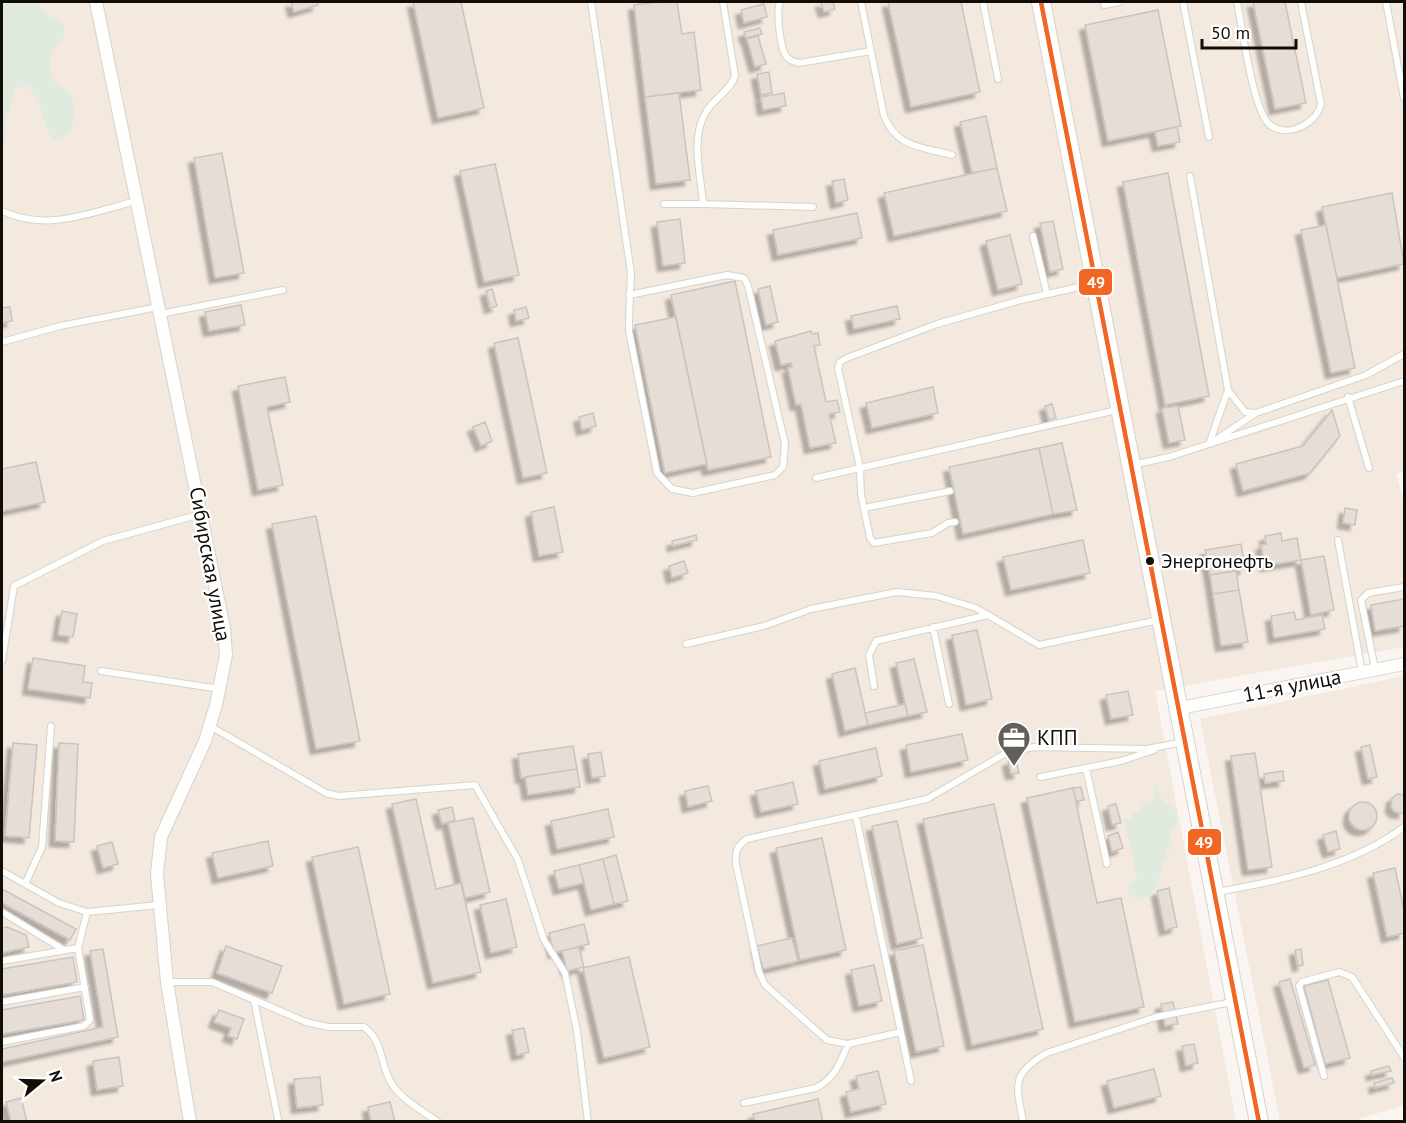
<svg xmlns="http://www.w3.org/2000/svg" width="1406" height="1123" font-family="'PT Sans',sans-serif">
	<defs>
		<filter id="shadow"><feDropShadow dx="-5.5" dy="5.5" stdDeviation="1.5" flood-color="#0004"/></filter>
	</defs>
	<rect width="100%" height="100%" fill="#faf5f1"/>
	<path fill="#f4e9df" d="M2 2H1404V471L1396 474 1404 503V647L1155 691 1236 1121 2 1122Z
		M1404 676V1105L1358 1119V1121H1280L1200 719Z"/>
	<path fill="#e0eade" d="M2 2H39L44 12 64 24 63 39C48 52 48 64 54 82 80 91 81 124 62 140L53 139C40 122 43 99 26 85L16 89 5 121 6 138 2 143Z
		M1155 782 1162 800 1174 809 1177 816 1176 825 1168 835 1173 845 1170 850 1166 851 1167 859 1163 863 1155 890 1140 901 1127 893 1129 885 1137 878 1124 818 1133 820 1132 812 1140 811 1142 803 1155 799Z"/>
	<path fill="#e6ded6" stroke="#c8c4c0" stroke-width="1.5" filter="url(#shadow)" d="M291 2H317L318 5 294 12Z
		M413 2H461L484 108 438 118Z
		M660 2H677L682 34 694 32 701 90 645 97 634 5Z
		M821 2H833L835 9 824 12Z
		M888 2H961L980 92 911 107Z
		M1253 2H1285L1306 103 1275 109Z
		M764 4 767 17 744 23 741 10Z
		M1158 10 1181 126 1108 141 1085 25Z
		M760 28 762 34 746 38 744 32Z
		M758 36 766 64 755 67 747 39Z
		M769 72 772 93 761 95 757 74Z
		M679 93 690 180 656 184 645 97Z
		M784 93 786 106 763 110 761 97Z
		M986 116 997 168 972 173 960 122Z
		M1177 127 1180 142 1158 146 1155 132Z
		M222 153 244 273 215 278 194 158Z
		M495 164 519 275 484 282 460 171Z
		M997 168 1007 211 894 236 884 193Z
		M1168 173 1209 396 1165 405 1123 182Z
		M844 179 848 200 836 203 832 181Z
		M1392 193 1404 264 1337 278 1322 207Z
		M857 213 862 238 778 255 773 230Z
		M680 219 685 263 663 266 657 222Z
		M1053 221 1063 269 1050 272 1040 223Z
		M1326 225 1355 368 1331 373 1301 230Z
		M1010 235 1022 284 998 290 986 241Z
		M735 281 771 457 708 470 671 295Z
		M770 286 778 322 766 325 758 289Z
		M492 289 497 306 490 308 486 291Z
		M241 305 245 325 209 331 205 312Z
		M897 306 900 319 854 329 851 316Z
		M10 307 12 321 2 323V308Z
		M526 307 529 318 516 321 514 310Z
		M676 317 707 464 665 473 635 325Z
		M811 331 812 334 818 333 820 345 814 346 826 402 837 400 840 412 829 414 836 443 810 448 801 404 796 405 788 368 792 367 791 363 781 365 775 341Z
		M518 338 547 473 523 478 494 343Z
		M285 377 290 402 267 407 283 485 258 490 238 386Z
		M933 387 938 413 872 428 866 403Z
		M1052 404 1056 418 1049 420 1045 406Z
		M1178 406 1185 440 1169 443 1162 408Z
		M1332 410 1340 436 1310 473 1243 491 1236 464 1303 446Z
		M593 413 596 426 582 430 579 417Z
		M485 422 492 441 481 446 473 427Z
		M1062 443 1077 510 1053 514 1039 448Z
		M1039 448 1053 514 963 534 949 467Z
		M36 462 45 502 2 511V469Z
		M554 507 563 552 539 556 531 512Z
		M1345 508 1357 510 1355 525 1343 523Z
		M316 516 360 741 316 749 272 524Z
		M1281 533 1282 541 1297 538 1301 560 1265 566 1261 545 1266 544 1265 536Z
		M696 535 697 540 673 546 672 541Z
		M1083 540 1090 573 1011 590 1003 557Z
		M1241 544 1245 569 1210 575 1205 550Z
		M1324 556 1334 610 1311 615 1301 560Z
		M684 561 688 573 672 578 669 566Z
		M1236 571 1239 590 1213 594 1210 575Z
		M1239 590 1248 642 1221 646 1213 594Z
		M1404 599V626L1375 631 1371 605Z
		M62 611 77 614 73 637 58 635Z
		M1294 612 1296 620 1322 615 1325 629 1274 638 1271 616Z
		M977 630 992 699 966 705 952 635Z
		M33 658 85 666 83 682 92 683 90 698 28 689Z
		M914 659 927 712 908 716 896 663Z
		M855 668 868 725 845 731 832 674Z
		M1128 691 1133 715 1111 719 1106 695Z
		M905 704 908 716 868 725 865 713Z
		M962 734 968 760 911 772 906 745Z
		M13 743 37 745 29 838 5 836Z
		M59 743 78 744 74 842 55 841Z
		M1370 745 1377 777 1368 779 1361 747Z
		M573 746 577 769 521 778 518 754Z
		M876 748 882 776 825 789 819 761Z
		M601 752 605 776 592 778 588 754Z
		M1255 753 1272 867 1248 870 1231 756Z
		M1016 759 1019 773 1011 774 1008 761Z
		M577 769 580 787 528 795 525 777Z
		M1283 771 1284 781 1265 783 1264 774Z
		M793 782 798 804 761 812 756 791Z
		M708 786 712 801 688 807 685 791Z
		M1081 787 1084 800 1076 801 1073 788Z
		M1073 788 1097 903 1121 898 1144 1007 1075 1022 1027 798Z
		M1398 794 1404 795V813L1395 812 1391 807 1392 798Z
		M416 799 436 889 461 883 481 972 433 983 392 804Z
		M1349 816a14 14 0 1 1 28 0a14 14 0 1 1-28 0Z
		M994 804 1043 1029 972 1045 923 819Z
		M1116 804 1121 823 1112 825 1108 806Z
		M452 807 455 820 442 824 438 810Z
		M608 809 614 837 557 849 551 821Z
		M473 818 490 892 465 898 448 823Z
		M897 821 922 938 897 944 872 826Z
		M1336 831 1340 849 1328 852 1323 835Z
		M1118 832 1123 848 1112 852 1108 836Z
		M822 838 846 950 800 960 776 848Z
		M268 841 273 866 218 878 212 853Z
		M112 842 118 864 103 868 97 846Z
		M358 847 390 994 344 1004 312 857Z
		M616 855 628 901 614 904 603 859Z
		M603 859 614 904 591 910 579 865Z
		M579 865 584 883 559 889 554 871Z
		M1395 868 1404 910V933L1387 937 1373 873Z
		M1169 888 1177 927 1165 930 1157 891Z
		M2 889 76 929 70 940 2 903Z
		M506 899 517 947 491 953 480 905Z
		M584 924 589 944 554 953 549 933Z
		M7 927 26 935 29 947 2 953V928Z
		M792 938 798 961 763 969 757 946Z
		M923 945 944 1046 916 1052 894 951Z
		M226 946 282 966 272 993 217 973Z
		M579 947 584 967 567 971 562 951Z
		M103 949 118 1037 2 1062V1049L103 1027 90 951Z
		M1301 949 1303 965 1298 966 1295 950Z
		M73 957 77 982 2 995V969Z
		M629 957 650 1047 604 1058 583 968Z
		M874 965 882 1001 859 1006 851 970Z
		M1290 979 1315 1065 1304 1068 1279 982Z
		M1328 980 1350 1058 1325 1064 1304 986Z
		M80 996 84 1020 2 1034V1010Z
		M1173 1002 1178 1024 1165 1026 1161 1004Z
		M219 1010 244 1019 237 1039 228 1036 231 1028 214 1022Z
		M524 1028 529 1052 517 1055 512 1030Z
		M1194 1044 1198 1063 1186 1066 1182 1046Z
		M119 1057 123 1086 97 1090 93 1061Z
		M1389 1066 1391 1071 1372 1075 1371 1071Z
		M1154 1069 1161 1096 1114 1108 1107 1081Z
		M878 1071 886 1104 851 1112 846 1092 859 1089 856 1076Z
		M320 1077 323 1105 297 1108 294 1079Z
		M1392 1078 1394 1083 1375 1088 1374 1083Z
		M21 1098 27 1122H11L6 1102Z
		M818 1099 823 1122H755L753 1114Z
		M390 1102 395 1122H371L368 1107Z"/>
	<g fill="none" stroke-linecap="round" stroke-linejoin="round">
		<g stroke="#d6d2ce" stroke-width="8">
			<path id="lane" d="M591 2 631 273C630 293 629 312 629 331L657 473 672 489 693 493 775 475 783 467 785 444 748 286 744 278 727 275 629 295
				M723 2 735 76C730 91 714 98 706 112 690 137 701 176 703 204L813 207
				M780 2C776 12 780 47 786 56 789 60 794 62 799 63L871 51
				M861 2 884 116C897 148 922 147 952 155
				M983 2 998 79
				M1183 2 1209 137
				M1237 2C1242 26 1253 112 1270 125 1288 139 1317 123 1321 104L1301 2
				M1386 2 1404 98
				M1104 5 1119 2
				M1190 176 1228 390 1245 412 1256 413 1366 375 1404 354
				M664 204H703
				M2 211C47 232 90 213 136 201
				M1033 236 1047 294
				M1093 284 1021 300 937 324 847 358 840 362 838 368 860 468 1117 410
				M160 314 283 290
				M2 342 60 326 158 307
				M1348 397 1369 468
				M1217 439 1256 413
				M1209 444 1228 390
				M1132 465 1169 457 1404 381
				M816 478 860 468 861 494 870 538 874 543 932 533 948 523 955 522
				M864 508 950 491
				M1338 540 1362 672
				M933 627 949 704
				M686 644 764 626 811 609 897 592 936 596 976 608 1039 645 1159 620
				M2 661 14 586 103 541 201 514
				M1375 669 1361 600 1368 593 1404 587
				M101 671 220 689
				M874 686 869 655 876 641 988 615
				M210 726 326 793 338 796 475 785 518 860 544 940 565 973 577 1031 588 1122
				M1086 768 1107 864
				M1040 777 1121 761 1154 750
				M856 816 911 1081
				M2 871 59 903 87 912 159 905
				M25 884 42 847 51 726
				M1217 892C1280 881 1352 866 1404 827
				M2 912 64 950
				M2 961 78 948
				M167 982H212L306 1022 328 1027H364C385 1042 379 1066 393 1086 404 1101 423 1111 438 1122
				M254 1000 278 1119
				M2 1002 85 987
				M901 1032 848 1044 827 1040 765 985 759 972 736 864C735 852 736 847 747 839L927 799 1006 753 1034 747 1147 749 1183 742
				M2 1042 84 1026 90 1020 78 948 87 912
				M1324 1076 1299 986 1302 982 1339 972 1352 977 1404 1057
				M744 1103 816 1088C835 1078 840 1063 848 1044
				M1023 1121C1016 1084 1011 1074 1047 1053L1156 1017 1232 1002"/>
		</g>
		<g stroke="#d6d2ce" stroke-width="14">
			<path id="street" d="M96 2 224 628 226 655 216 705 205 741 161 837 157 874 167 982 190 1122
				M1180 708 1404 664"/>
		</g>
		<g stroke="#d6d2ce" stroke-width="20">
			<path id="secondary" d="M1041 2 1259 1122"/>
		</g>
		<use href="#lane" stroke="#fefefd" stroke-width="6"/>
		<use href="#street" stroke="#fefefd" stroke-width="12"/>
		<use href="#secondary" stroke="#fefefd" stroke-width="18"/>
		<g stroke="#fff" stroke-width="9">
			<path id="bus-1" d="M1041 2 1259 1122"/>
		</g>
		<use href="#bus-1" stroke="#f26522" stroke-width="4.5"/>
	</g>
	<defs>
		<g id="office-pin" transform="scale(1.725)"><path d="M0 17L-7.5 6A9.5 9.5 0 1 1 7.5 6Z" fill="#635f5b" stroke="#fff"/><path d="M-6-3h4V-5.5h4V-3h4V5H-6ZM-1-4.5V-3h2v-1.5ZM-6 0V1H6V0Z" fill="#fff"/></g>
	</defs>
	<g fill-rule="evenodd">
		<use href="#office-pin" x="1014" y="738"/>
	</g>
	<circle fill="#110e0a" stroke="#fff" stroke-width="2" cx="1150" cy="561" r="5"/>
	<g text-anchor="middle" stroke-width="4.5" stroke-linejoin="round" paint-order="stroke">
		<g font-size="20" fill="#110e0a" stroke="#fff" text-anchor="start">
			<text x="1161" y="568">Энергонефть</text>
		</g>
		<g font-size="21" fill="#110e0a" stroke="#fff">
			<text transform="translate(210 564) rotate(80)" y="7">Сибирская улица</text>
			<text transform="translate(1292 686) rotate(-11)" y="7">11-я улица</text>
		</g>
		<g font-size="21" fill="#110e0a" stroke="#fff" text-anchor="start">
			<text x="1037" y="745">КПП</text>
		</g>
	</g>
	<g stroke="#fff" stroke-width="2">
		<rect x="1078" y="268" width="35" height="28" rx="6" fill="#f26522"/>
		<rect x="1187" y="828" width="35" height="28" rx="6" fill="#f26522"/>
	</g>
	<g font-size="16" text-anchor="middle" font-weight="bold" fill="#fff">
		<text x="1096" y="288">49</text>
		<text x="1204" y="848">49</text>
	</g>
	<rect width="1406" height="1123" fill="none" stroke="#110e0a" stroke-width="6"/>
	<g transform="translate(42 1081) rotate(71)" stroke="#ffffff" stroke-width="4.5" paint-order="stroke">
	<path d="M0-4.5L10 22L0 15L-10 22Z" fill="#110e0a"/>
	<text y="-9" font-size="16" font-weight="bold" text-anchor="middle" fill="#110e0a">N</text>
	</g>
	<path d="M1202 39v9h94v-9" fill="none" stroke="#110e0a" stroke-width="3"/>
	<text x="1211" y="39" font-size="18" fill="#110e0a" stroke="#ffffff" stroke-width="4.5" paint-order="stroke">50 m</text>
</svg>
